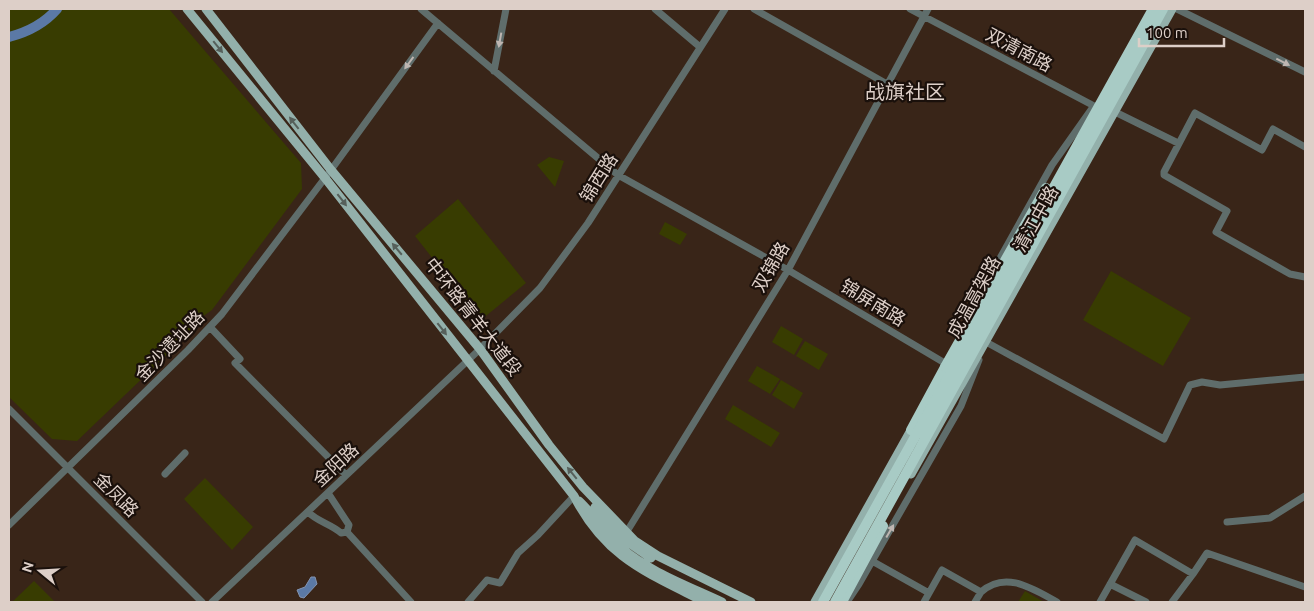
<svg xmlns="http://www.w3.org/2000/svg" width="1314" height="611" font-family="Ubuntu,'Noto Sans SC',sans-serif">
	<rect width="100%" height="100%" fill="#392518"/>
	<path fill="#383c01" d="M9 9H169L301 163 302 189 212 310 202 317 176 346 77 441 52 439 9 397Z
		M549 157 564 161 555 187 537 165Z
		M458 199 526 283 481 320 415 236Z
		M665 222 687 234 680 245 659 234Z
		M1111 271 1191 318 1163 366 1083 320Z
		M781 326 803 339 794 355 772 342Z
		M805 341 828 354 819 370 796 356Z
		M757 366 780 379 770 394 748 381Z
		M781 380 803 393 794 409 772 395Z
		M733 405 780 433 771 447 725 419Z
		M205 478 253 527 232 550 184 499Z
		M34 581 55 602H12Z
		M1025 591 1044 602H1018Z"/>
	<path fill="#5b79a5" stroke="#8293b0" d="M311 577H315L317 584 304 598 300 597 297 590 305 587Z"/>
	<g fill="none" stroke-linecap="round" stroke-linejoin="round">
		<path stroke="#5b79a5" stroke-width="10" d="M9 37C28 32 44 24 57 9"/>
		<path stroke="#5f6d6b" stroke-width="7" d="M421 9 618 175 788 270 943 362
			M655 9 700 47
			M754 9 887 84
			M910 9 1098 108
			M1177 9 1305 72
			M494 71 506 9
			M1111 110 1178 143
			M1305 147 1273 129 1262 150 1195 113 1164 172V175L1227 211 1216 232 1290 274 1305 277
			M970 312 1052 165 1093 107
			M210 327 240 359 235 363 346 475
			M986 342 1164 439 1190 385 1202 382 1220 385 1305 377
			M9 409 202 602
			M165 474 185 453
			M328 493 349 525 347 532
			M308 512C318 522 331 524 341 533L347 532 411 602
			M1227 522 1270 518 1305 496
			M9 525 188 350 222 314 331 170 438 23
			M626 533 788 270 928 9
			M872 561 929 593
			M1110 584 1146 602
			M981 592C1006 570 1033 589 1057 602
			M212 602 480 349 540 288 588 223 725 9
			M468 602 487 580 500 583 518 553 538 535 574 496
			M847 602 859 584 961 406 979 360
			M924 602 942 570 981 592 975 602
			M1100 602 1135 540 1193 574 1207 553 1305 587
			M1172 602 1193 574"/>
		<path stroke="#93b0ab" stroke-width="9" d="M187 9 325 178 574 496C606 558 646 572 705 602
			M206 9 331 170 480 349 549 445 583 487 635 541 658 556 751 602
			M911 474 1172 9
			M579 501C594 515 605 533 620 547 649 572 688 586 722 602
			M595 507 625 540 651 558
			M815 602 914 425"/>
		<path stroke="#a8cbc5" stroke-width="10" d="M911 430 945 367
			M842 602 883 526"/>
		<path stroke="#a8cbc5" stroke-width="10" d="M945 367 1046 188
			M823 602 1153 9
			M835 602 1163 9"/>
	</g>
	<defs><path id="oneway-solid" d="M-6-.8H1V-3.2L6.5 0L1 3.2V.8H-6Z" transform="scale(1.25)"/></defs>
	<g fill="#beb6b1">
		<use href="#oneway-solid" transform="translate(500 40) rotate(100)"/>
		<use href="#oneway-solid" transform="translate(1283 62) rotate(27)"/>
		<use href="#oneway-solid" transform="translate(409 63) rotate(126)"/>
		<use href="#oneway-solid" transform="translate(890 531) rotate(-60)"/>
	</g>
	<g fill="#56605b">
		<use href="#oneway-solid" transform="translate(218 47) rotate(51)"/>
		<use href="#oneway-solid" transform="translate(294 123) rotate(-128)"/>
		<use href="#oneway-solid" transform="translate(342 200) rotate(52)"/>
		<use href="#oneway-solid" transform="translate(397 249) rotate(-130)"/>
		<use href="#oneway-solid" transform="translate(442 329) rotate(52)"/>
		<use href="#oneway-solid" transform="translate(572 473) rotate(-129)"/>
	</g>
	<g text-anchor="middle" stroke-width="4.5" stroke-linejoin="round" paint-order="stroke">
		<g font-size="18" fill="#ddcfc8" stroke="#1a100b">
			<text transform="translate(1019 50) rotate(28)" y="6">双清南路</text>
			<text transform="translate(599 178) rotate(-58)" y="6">锦西路</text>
			<text transform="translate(1036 219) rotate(-61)" y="6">清江中路</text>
			<text transform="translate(771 267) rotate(-60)" y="6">双锦路</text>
			<text transform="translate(974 297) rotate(-61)" y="6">成温高架路</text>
			<text transform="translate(873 303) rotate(31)" y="6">锦屏南路</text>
			<text transform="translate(473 317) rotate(52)" y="6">中环路青羊大道段</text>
			<text transform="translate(170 346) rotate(-46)" y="6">金沙遗址路</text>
			<text transform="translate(336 465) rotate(-43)" y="6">金阳路</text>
			<text transform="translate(116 495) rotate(45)" y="6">金凤路</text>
		</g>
		<g font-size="20" fill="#ddcfc8" stroke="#1a100b">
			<text x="905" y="99">战旗社区</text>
		</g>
	</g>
	<rect width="1314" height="611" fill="none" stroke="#ddcfc8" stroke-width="20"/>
	<g transform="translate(40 571) rotate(288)" stroke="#1a100b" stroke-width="4" paint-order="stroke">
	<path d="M0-4L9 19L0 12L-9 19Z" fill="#ddcfc8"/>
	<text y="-8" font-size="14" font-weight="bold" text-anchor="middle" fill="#ddcfc8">N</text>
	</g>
	<path d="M1139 38v8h85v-8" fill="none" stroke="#ddcfc8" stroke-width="2.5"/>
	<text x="1146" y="38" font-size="15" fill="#ddcfc8" stroke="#1a100b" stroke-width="4" paint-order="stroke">100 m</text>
</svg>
